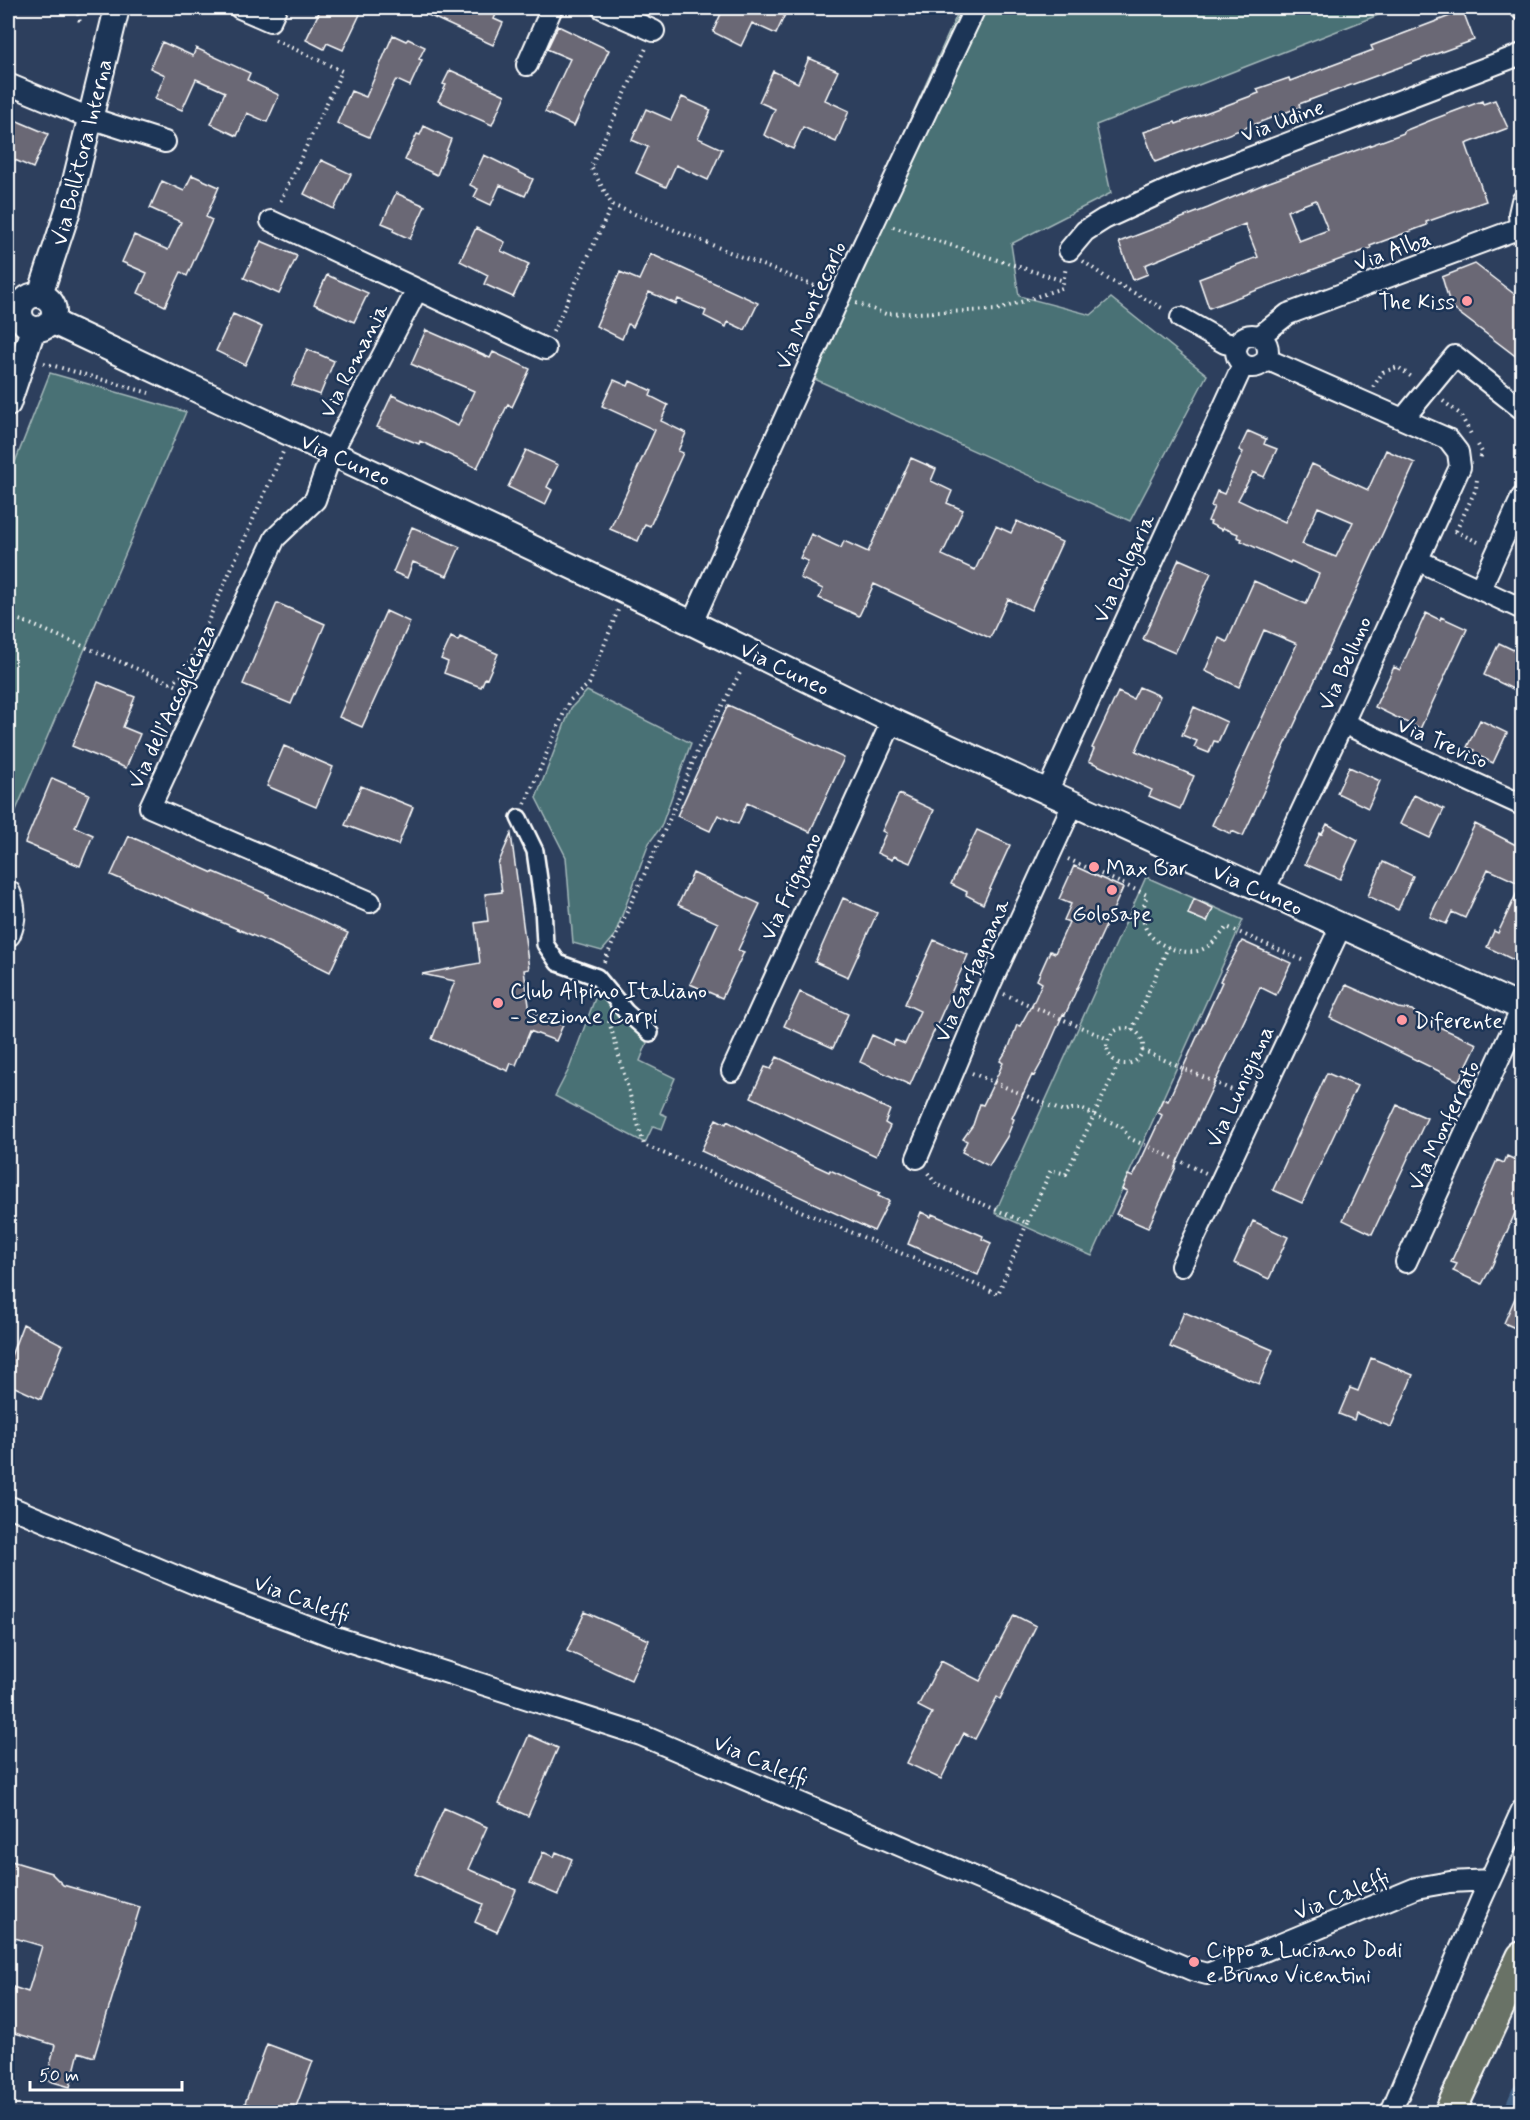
<svg xmlns="http://www.w3.org/2000/svg" width="1530" height="2120" font-family="Mynerve,sans-serif">
	<rect width="100%" height="100%" fill="#2d3f5d"/>
	<filter id="ink" filterUnits="userSpaceOnUse"><feTurbulence type="fractalNoise" baseFrequency=".0167" numOctaves="2"/><feDisplacementMap in="SourceGraphic" scale="12" xChannelSelector="R" yChannelSelector="G"/><feConvolveMatrix kernelMatrix="1 2 1 2 8 2 1 2 1" color-interpolation-filters="sRGB"/></filter>
	<g filter="url(#ink)">
		<path fill="#497175" stroke="#a4b8ba" stroke-width="1.5" d="M960 8H1396L1096 125 1111 193 1011 244 1019 296 1091 315 1111 298 1207 375 1130 521 797 371Z
			M50 373 186 412 8 829V480Z
			M587 691 691 743 661 827 649 843 614 937 602 951 573 943 566 857 536 798 571 708Z
			M1146 877 1243 920 1092 1256 995 1213Z
			M601 982 621 1016 647 1043 640 1061 675 1078 660 1113 667 1116 662 1129 653 1126 645 1143 555 1096 569 1069Z"/>
		<g fill="none" stroke-linecap="round" stroke-linejoin="round">
			<path stroke="#45658a" stroke-width="21" d="M1514 2112 1522 2093"/>
		</g>
		<path fill="#6b6775" stroke="#fff" stroke-width="1.5" fill-rule="evenodd" d="M321 8H363L343 50 327 43 324 49 306 40Z
			M413 8H486L497 12 494 19 503 23 493 45Z
			M721 8H788L776 34 752 23 741 46 713 32 723 9Z
			M1463 11 1474 40 1299 104 1300 107 1155 162 1144 132 1175 122 1176 124 1259 93 1257 89 1289 78 1290 81 1373 50 1371 46Z
			M558 26 609 50 574 126 545 112 570 59 547 49Z
			M393 35 406 41 408 39 425 47 419 59 422 60 410 86 397 80 395 81 369 137 337 123 351 91 366 97Z
			M162 42 193 56 196 48 250 73 247 80 279 95 267 122 247 113 237 136 211 124 225 92 196 79 182 110 155 99 165 75 150 68Z
			M809 58 838 71 825 100 849 111 836 142 803 127 793 149 764 135 775 109 759 102 773 71 798 83Z
			M450 70 505 95 492 125 438 101 446 85 443 84Z
			M682 97 711 110 698 138 722 149 708 180 676 165 666 187 636 173 648 147 632 140 646 109 671 120Z
			M1495 100 1508 128 1466 144 1486 201 1426 222 1427 225 1370 246 1371 248 1209 308 1199 279 1258 257 1245 224 1145 265 1148 274 1133 280 1119 242 1208 208 1264 184 1404 133V131L1434 119 1482 101 1483 104ZM1316 200 1328 230 1299 241 1287 211Z
			M8 117 48 134 33 168 8 157Z
			M424 126 451 139 437 175 405 160 417 134 420 135Z
			M484 155 533 179 525 196 500 185 491 205 474 197 478 189 470 185Z
			M321 160 351 174 334 209 304 194Z
			M192 175 219 187 206 217 212 220 187 276 181 272 165 306 138 293 147 273 122 262 134 235 168 250 181 222 150 208 162 181 184 191Z
			M396 193 425 206 410 239 393 231 394 228 382 223Z
			M476 228 505 242 501 251 529 264 513 297 484 284 488 275 460 261Z
			M261 241 297 256 279 294 244 278Z
			M651 254 758 303 745 330 728 322 726 327 704 316 706 311 678 299 676 304 649 292 633 327 628 324 622 339 596 326 620 272 639 280Z
			M1475 264 1522 300V361L1451 307 1442 277Z
			M327 275 368 293 354 322 314 304Z
			M233 314 262 327 245 365 216 351Z
			M426 330 490 358 493 352 530 369 512 407 508 404 477 468 420 441 419 444 377 427 392 395 458 426 474 391 411 364Z
			M307 349 334 361 320 395 292 385Z
			M614 380 628 386 630 381 652 391 650 396 668 405 661 421 686 433 678 451 683 453 650 526 645 524 638 541 610 529 655 430 602 406Z
			M1248 431 1266 439 1264 444 1277 449 1264 477 1253 472 1238 500 1285 522 1312 464 1368 490 1386 450 1415 463 1243 836 1232 831 1231 834 1212 825 1297 644 1264 630 1239 687 1205 671 1219 638 1227 642 1254 581 1306 604 1319 574 1291 561 1290 563 1241 541 1242 539 1237 537 1238 534 1223 528 1222 530 1210 524 1211 522 1208 521 1214 507 1211 506 1217 491 1224 494 1243 452 1239 450ZM1318 507 1353 522 1336 557 1302 544Z
			M526 450 558 465 547 487 552 490 545 505 508 487Z
			M911 458 936 469 931 481 952 491 947 503 963 510 942 555 975 570 996 526 1011 533 1017 521 1062 542 1031 610 1008 599 990 638 874 584 859 616 819 598 823 589 800 578 808 561 800 558 811 534 841 548 844 541 868 552Z
			M412 527 460 547 447 576 413 562 407 578 393 572Z
			M1179 559 1211 573 1175 653 1143 639Z
			M277 603 325 624 291 704 243 684Z
			M386 611 410 622 362 727 339 717Z
			M1426 613 1440 620 1441 617 1467 629 1420 729 1375 707 1394 667 1400 670Z
			M451 637 458 641 460 637 498 654 487 679 485 678 481 687 444 673 448 662 441 659Z
			M1499 643 1522 654V680L1517 691 1484 675Z
			M98 682 135 697 123 727 140 734 126 768 72 746Z
			M1139 687 1160 696 1136 751 1194 776 1180 809 1149 796 1152 790 1089 761 1094 749 1092 748 1118 692 1133 699Z
			M728 705 844 758 810 832 747 803 738 824 718 815 710 831 677 816Z
			M1194 707 1227 722 1218 742 1214 741 1209 753 1194 747 1197 741 1182 735Z
			M1480 720 1507 733 1493 763 1473 753 1474 750 1467 747Z
			M284 746 333 767 316 807 267 786Z
			M1349 767 1380 781 1368 808 1337 793Z
			M52 778 89 794 75 827 93 835 80 866 25 843Z
			M361 786 413 807 398 845 345 825Z
			M899 794 934 810 910 863 894 856 892 860 877 853 886 833 882 831Z
			M1414 795 1444 809 1430 838 1400 824Z
			M1327 824 1358 840 1340 879 1305 864 1320 833 1322 834Z
			M1475 824 1522 848V964L1487 947 1494 931 1498 933 1521 884 1488 869 1465 918 1452 912 1446 924 1430 917Z
			M977 830 1010 845 983 904 966 895 967 892 951 884Z
			M511 834 529 969 524 970 530 1012 563 1025 556 1041 530 1031 516 1065 511 1063 508 1071 432 1039 455 981 422 974 480 963 475 923 488 921 485 894 502 892 498 864Z
			M129 836 213 873 214 872 269 895 268 897 348 933 330 972 275 945 111 875Z
			M1383 862 1413 876 1398 910 1368 896Z
			M1074 866 1123 888 1065 1015 1063 1014 1043 1060 1034 1076 1032 1075 1012 1118 1014 1119 1007 1137 989 1166 962 1152 967 1141 963 1139 973 1125 980 1104 983 1105 998 1074 1003 1063 1000 1061 1009 1047 1017 1025 1020 1026 1035 999 1042 983 1037 980 1050 951 1055 953 1069 922 1064 920 1071 904 1059 899Z
			M693 873 760 904 738 950 744 952 722 998 690 984 718 923 678 905Z
			M843 898 877 913 848 977 815 962Z
			M1194 899 1213 908 1207 922 1188 914Z
			M934 940 968 955 910 1085 860 1062 872 1035 893 1045 895 1040 905 1044 920 1011 905 1004Z
			M1242 941 1291 963 1276 995 1260 987 1175 1167H1176L1148 1228 1116 1214 1127 1191 1122 1189 1128 1175 1133 1177 1162 1115 1157 1112 1163 1099 1168 1101 1222 982 1220 981Z
			M1346 985 1398 1008 1412 1010 1422 1019 1477 1044 1459 1081 1330 1018Z
			M800 992 848 1014 833 1048 784 1026Z
			M777 1057 890 1110 885 1123 890 1126 876 1156 751 1097 765 1067 771 1069Z
			M1327 1073 1357 1086 1302 1203 1273 1190Z
			M1397 1105 1427 1118 1372 1234 1343 1220Z
			M716 1119 726 1124 727 1121 803 1160 829 1172 830 1170 880 1193 878 1196 889 1201 874 1231 701 1151Z
			M1507 1156 1522 1163V1197L1492 1266 1482 1284 1453 1271 1457 1264 1451 1262 1497 1160 1504 1163Z
			M921 1212 931 1217 932 1214 941 1218 983 1236 982 1239 991 1243 978 1275 908 1244Z
			M1253 1221 1288 1237 1269 1279 1234 1263Z
			M1522 1282V1331L1504 1323Z
			M1184 1312 1273 1350 1259 1384 1170 1347Z
			M23 1324 63 1345 41 1399 8 1384V1364Z
			M1371 1358 1413 1375 1391 1427 1356 1413 1354 1420 1339 1414 1350 1388 1358 1391Z
			M585 1612 649 1640 631 1680 567 1651Z
			M1014 1615 1036 1626 1000 1699 997 1697 975 1739 964 1733 941 1779 907 1763 932 1713 918 1706 941 1661 980 1681Z
			M529 1735 558 1748 528 1816 499 1803Z
			M444 1808 487 1827 468 1869 516 1890 497 1932 475 1922 483 1904 415 1874Z
			M543 1852 554 1857 556 1852 572 1859 558 1895 530 1883Z
			M8 1860 51 1873 63 1885 140 1907 94 2057 79 2052 70 2087 46 2080 55 2045 8 2031V1996L10 1986 28 1992 42 1946 8 1936Z
			M267 2044 313 2061 294 2112H269L245 2103Z"/>
		<g fill="none" stroke-linecap="round" stroke-linejoin="round">
			<g stroke="#fff" stroke-width="20">
				<path id="pedestrian" d="M519 818 535 851 543 907 545 944 558 963 597 977 626 1012 650 1033"/>
			</g>
			<g stroke="#fff" stroke-width="24">
				<path id="minor" d="M240 8 270 21 276 8
					M602 8 654 31
					M1520 8 1522 10
					M527 65 552 8
					M8 84 90 118 165 142
					M271 221 545 349
					M1069 250 1085 231 1104 219 1176 186 1522 54
					M1181 318 1225 343 1237 346
					M1236 351a16 16 0 1 1 32 0a16 16 0 1 1-32 0Z
					M1260 336 1288 314 1520 228 1519 214 1522 201
					M1403 419 1455 356 1522 409
					M1417 560 1522 609
					M1480 589 1522 497
					M692 623 853 267 975 8
					M1343 723 1522 805
					M1047 792 1243 365
					M1264 891 1343 723 1460 467 1458 452 1448 439 1266 359
					M370 902 150 807 275 538 315 500 332 452 417 290
					M732 1071 892 721
					M917 1158 989 987 1073 804
					M1406 1262 1522 1008
					M1181 1266 1341 926
					M8 1506 195 1584 329 1635 641 1735 1192 1970 1207 1974 1223 1968 1416 1888 1450 1882 1490 1880
					M1391 2112 1481 1900 1522 1810"/>
			</g>
			<g stroke="#fff" stroke-width="28">
				<path id="tertiary" d="M40 295 68 210 117 8
					M20 312a17 17 0 1 1 34 0a17 17 0 1 1-34 0Z
					M51 321 692 623 892 721 1522 1008
					M8 404 33 329
					M8 893C14 907 14 920 8 934"/>
			</g>
			<g stroke="#fff" stroke-width="34">
				<path id="primary" d="M1450 2112 1522 1957"/>
			</g>
			<path stroke="#fff" stroke-width="4" stroke-dasharray="1.5 4.5" stroke-linecap="butt" d="M77 8 80 23
				M275 40 342 71 279 204
				M612 205 822 289
				M893 227 1064 281
				M1083 261 1108 279 1164 309
				M856 303 886 314 997 310 1062 288 1066 267
				M553 332 612 205 591 167 647 46
				M44 363 149 393
				M1373 387 1383 372 1398 367 1413 378
				M1443 401 1460 414 1472 436
				M1478 445 1482 452 1480 460
				M1455 531 1480 543
				M1456 531 1476 489 1477 479
				M8 617 23 621 185 689
				M170 683 184 675 283 452
				M525 804 569 701 589 684 618 610
				M1068 859 1147 895C1138 921 1144 938 1170 948 1180 952 1193 954 1203 949 1213 944 1220 936 1227 927L1304 961
				M604 962 671 816 698 749 741 671
				M1004 994 1108 1039
				M609 1021 644 1145 998 1294 1027 1223
				M1107 1046a18 18 0 1 1 36 0a18 18 0 1 1-36 0Z
				M1132 1030 1168 947
				M1142 1050 1243 1095
				M972 1073 1064 1112 1072 1109H1081L1122 1127 1129 1138 1206 1173
				M928 1173 936 1184 1027 1223 1051 1170 1066 1174 1119 1063"/>
			<use href="#pedestrian" stroke="#1d3557" stroke-width="15"/>
			<use href="#minor" stroke="#1d3557" stroke-width="20"/>
			<use href="#tertiary" stroke="#1d3557" stroke-width="24"/>
			<use href="#primary" stroke="#697266" stroke-width="30"/>
		</g>
	</g>
	<g fill="#ff9aa2" stroke="#1d3557" stroke-width="2">
		<circle cx="1467" cy="301" r="6"/>
		<circle cx="1094" cy="867" r="6"/>
		<circle cx="1112" cy="890" r="6"/>
		<circle cx="498" cy="1003" r="6"/>
		<circle cx="1402" cy="1020" r="6"/>
		<circle cx="1194" cy="1962" r="6"/>
	</g>
	<g text-anchor="middle" stroke-width="5" stroke-linejoin="round" paint-order="stroke">
		<g font-size="22" fill="#fff" stroke="#1d3557">
			<text transform="translate(1282 120) rotate(-20)" y="8">Via Udine</text>
			<text transform="translate(81 152) rotate(-76)" y="8">Via Bollitora Interna</text>
			<text transform="translate(1392 250) rotate(-20)" y="8">Via Alba</text>
			<text transform="translate(810 305) rotate(-65)" y="8">Via Montecarlo</text>
			<text transform="translate(353 360) rotate(-63)" y="8">Via Romania</text>
			<text transform="translate(346 459) rotate(25)" y="8">Via Cuneo</text>
			<text transform="translate(1123 568) rotate(-65)" y="8">Via Bulgaria</text>
			<text transform="translate(1344 663) rotate(-66)" y="8">Via Belluno</text>
			<text transform="translate(785 668) rotate(26)" y="8">Via Cuneo</text>
			<text transform="translate(171 706) rotate(-65)" y="8">Via dell'Accoglienza</text>
			<text transform="translate(1443 742) rotate(24)" y="8">Via Treviso</text>
			<text transform="translate(790 886) rotate(-65)" y="8">Via Frignano</text>
			<text transform="translate(1258 889) rotate(24)" y="8">Via Cuneo</text>
			<text transform="translate(971 970) rotate(-66)" y="8">Via Garfagnana</text>
			<text transform="translate(1239 1086) rotate(-65)" y="8">Via Lunigiana</text>
			<text transform="translate(1443 1125) rotate(-65)" y="8">Via Monferrato</text>
			<text transform="translate(302 1598) rotate(20)" y="8">Via Caleffi</text>
			<text transform="translate(761 1760) rotate(23)" y="8">Via Caleffi</text>
			<text transform="translate(1341 1894) rotate(-22)" y="8">Via Caleffi</text>
		</g>
		<g font-size="22" fill="#fff" stroke="#1d3557" text-anchor="start">
			<text x="1455" y="309" text-anchor="end">The Kiss</text>
			<text x="1106" y="875">Max Bar</text>
			<text x="1112" y="921" text-anchor="middle">Golosape</text>
			<text x="510" y="998">Club Alpino Italiano<tspan x="510" dy="25">- Sezione Carpi</tspan></text>
			<text x="1414" y="1028">Diferente</text>
			<text x="1206" y="1957">Cippo a Luciano Dodi<tspan x="1206" dy="25">e Bruno Vicentini</tspan></text>
		</g>
	</g>
	<rect width="1530" height="2120" fill="none" stroke="#1d3557" stroke-width="30"/>
	<rect x="15" y="15" width="1500" height="2090" fill="none" stroke="#fff" stroke-width="2" filter="url(#ink)"/>
	<path d="M30 2081v9h152v-9" fill="none" stroke="#ffffff" stroke-width="3"/>
	<text x="39" y="2081" font-size="18" fill="#ffffff" stroke="#1d3557" stroke-width="4.5" paint-order="stroke">50 m</text>
</svg>
